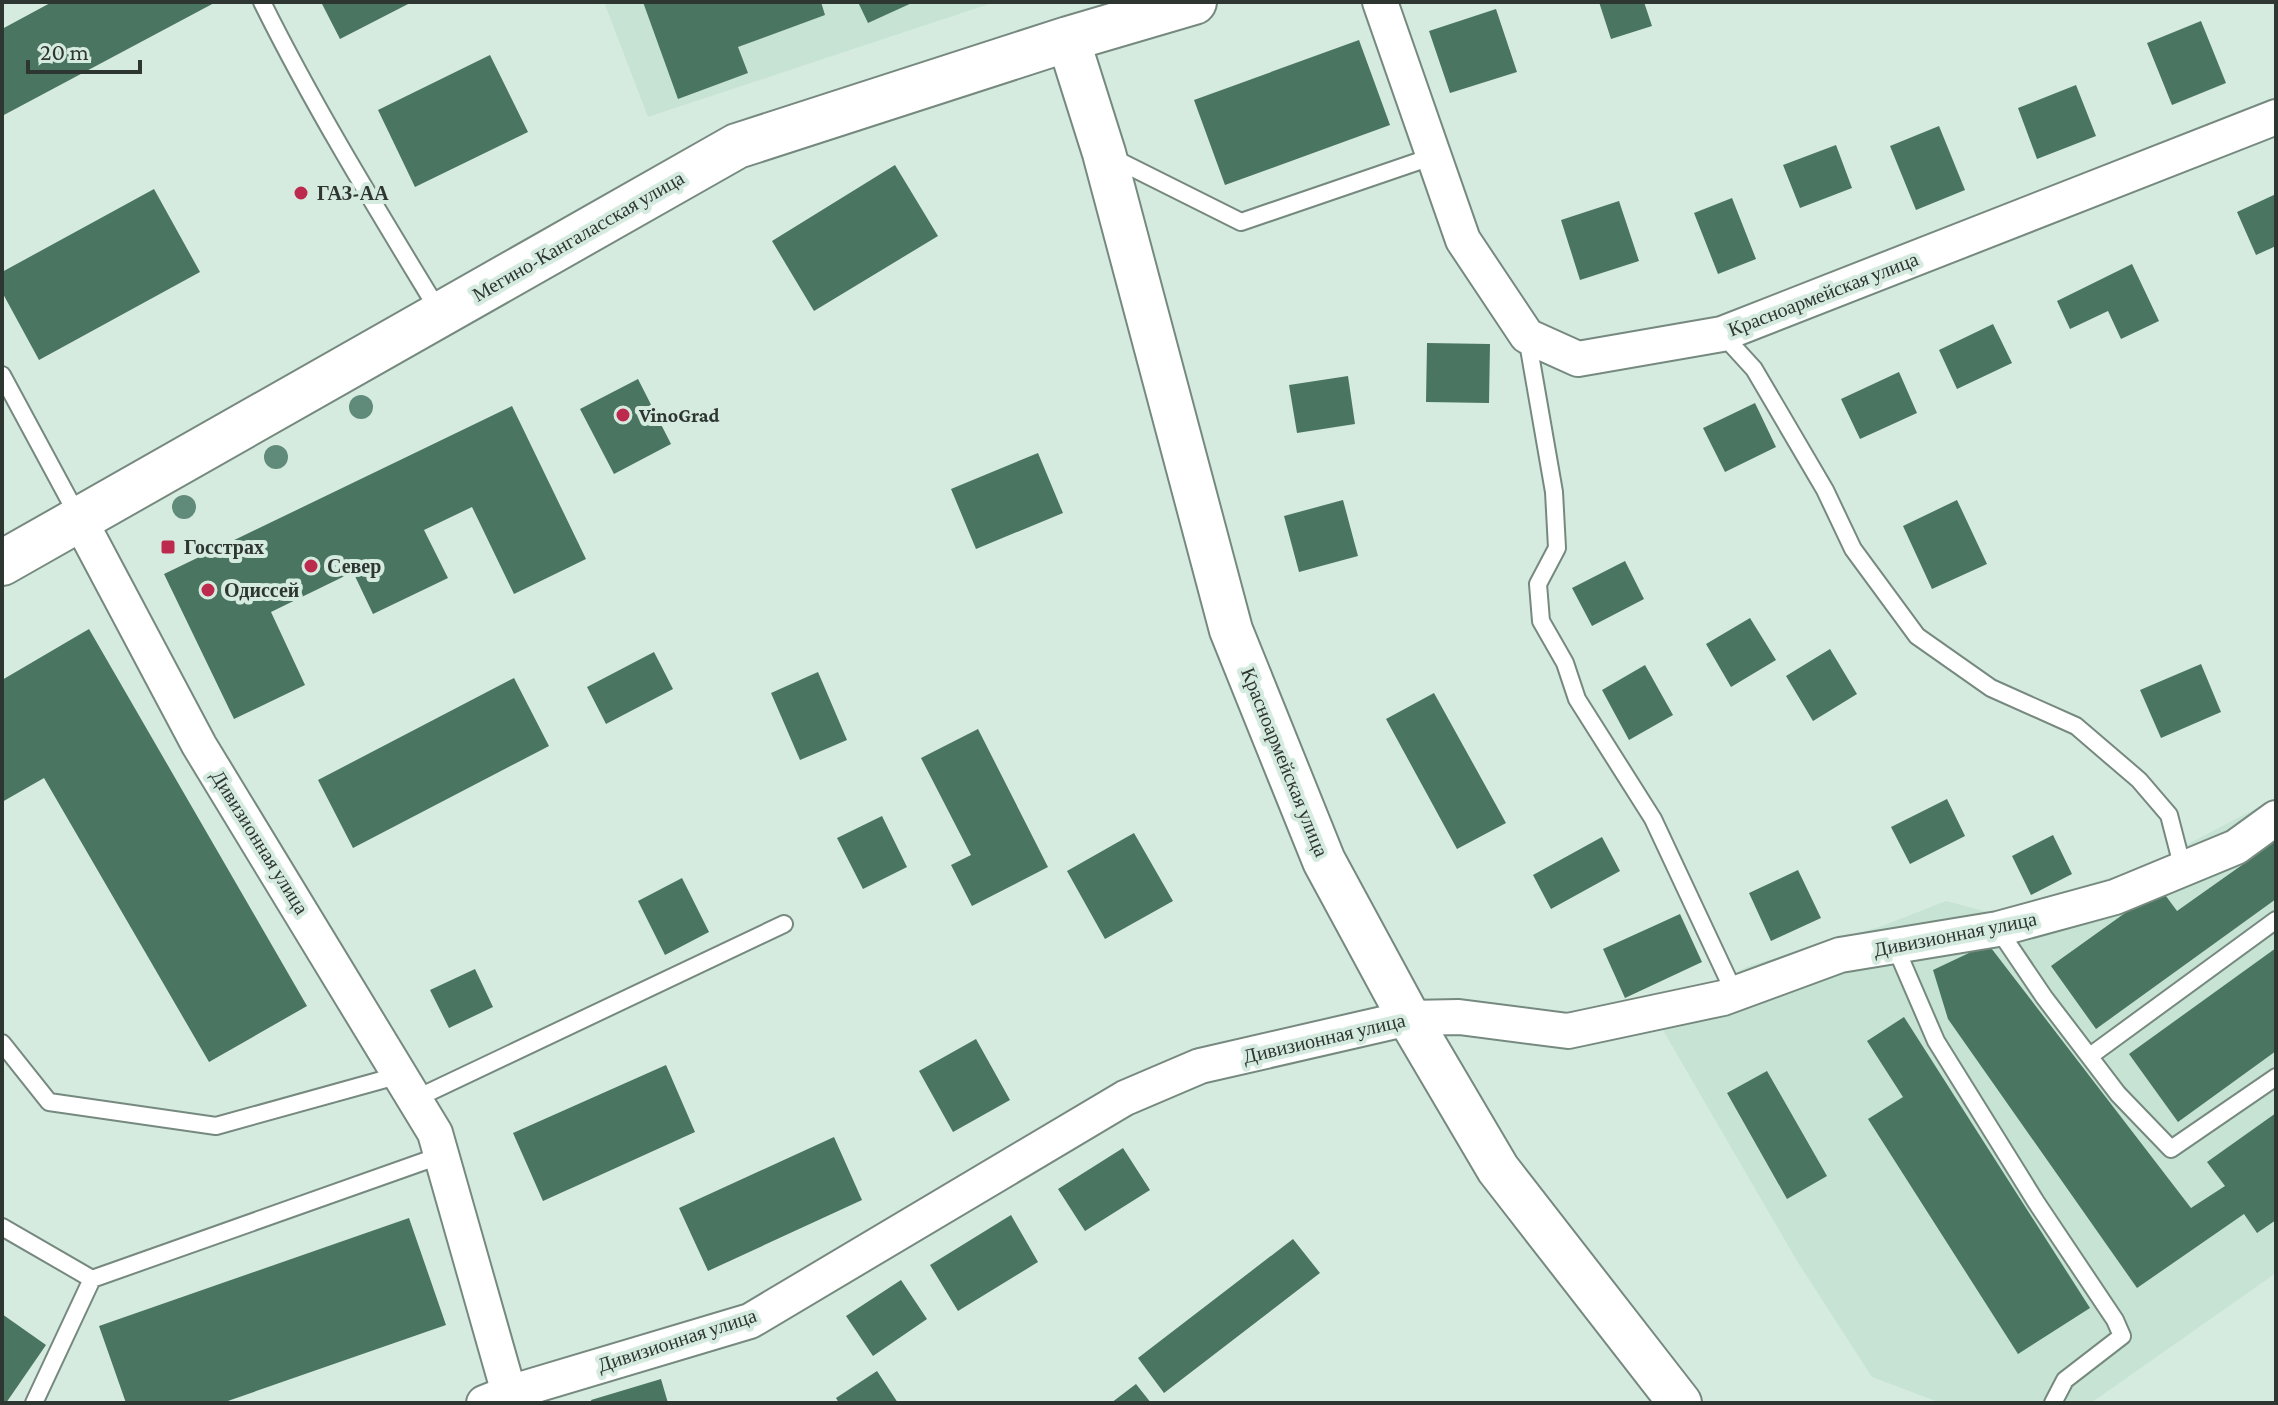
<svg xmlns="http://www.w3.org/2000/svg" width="2278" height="1405" font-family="'Crimson Pro',serif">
	<rect width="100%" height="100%" fill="#d6ebe0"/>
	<path fill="#c6e3d3" d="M604 2H995L648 117Z
		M2276 798V1273L2091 1403H1941L1872 1377 1797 1261 1653 1013 1749 966 1882 926 1946 901 1992 913 2142 868Z"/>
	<path fill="#4a7560" d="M52 2H216L2 116V29Z
		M321 2H412L340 39Z
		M643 2H821L825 15 738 47 748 73 678 99Z
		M858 2H914L868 23Z
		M1599 2H1644L1652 26 1611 39Z
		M1496 9 1517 72 1450 93 1429 31Z
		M2201 21 2226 83 2172 105 2147 43Z
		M1359 40 1390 125 1225 185 1194 100Z
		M490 55 528 132 415 187 378 110Z
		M2076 85 2096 136 2037 159 2018 108Z
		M1939 126 1965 190 1916 210 1890 146Z
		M1836 145 1852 188 1800 208 1783 165Z
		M895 165 938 236 814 311 772 241Z
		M154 189 200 272 39 360 2 292V272Z
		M2276 194V246L2256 255 2237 212Z
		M1732 198 1756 259 1718 274 1694 213Z
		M1619 201 1639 261 1580 280 1561 220Z
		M2132 264 2159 321 2121 339 2108 311 2070 329 2057 301Z
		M1993 324 2012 363 1957 389 1939 350Z
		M1427 343 1490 344 1489 403 1426 402Z
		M1899 372 1917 413 1860 439 1841 399Z
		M1348 376 1355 424 1297 433 1289 385Z
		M638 379 671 444 614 474 580 409Z
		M1755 403 1776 447 1725 472 1703 428Z
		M512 406 586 559 514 594 472 507 424 530 448 578 373 614 353 572 271 612 305 685 234 719 164 574Z
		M1038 453 1063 513 976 549 951 489Z
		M1343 500 1358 556 1299 572 1284 516Z
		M1957 500 1987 564 1932 589 1903 526Z
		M1625 561 1644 599 1592 626 1572 588Z
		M1750 618 1776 660 1731 687 1706 644Z
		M89 629 307 1006 209 1062 44 778 2 802V680Z
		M1830 649 1857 694 1813 721 1786 676Z
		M654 652 673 689 606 724 587 687Z
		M2201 664 2221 712 2161 738 2140 690Z
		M1645 665 1673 715 1629 740 1602 690Z
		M818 672 847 740 800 760 771 693Z
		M514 678 549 746 353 848 318 780Z
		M1434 693 1506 823 1457 849 1386 719Z
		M978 729 1048 867 972 906 951 865 971 855 921 758Z
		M1947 799 1965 836 1910 864 1891 827Z
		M882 816 907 867 863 889 837 838Z
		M1134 833 1173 901 1105 939 1067 871Z
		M2053 835 2072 874 2031 895 2012 856Z
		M1602 837 1620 871 1551 909 1533 875Z
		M2276 841V899L2096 1029 2051 966 2160 888 2177 911Z
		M1798 870 1821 918 1771 941 1749 893Z
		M682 878 709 932 665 955 638 901Z
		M1680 914 1702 962 1625 998 1603 949Z
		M1988 944 2191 1208 2225 1186 2207 1162 2276 1113V1220L2257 1233 2244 1214 2137 1288 1948 1019 1933 970Z
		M2276 948V1051L2178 1122 2129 1054Z
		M475 969 493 1007 449 1028 430 990Z
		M1904 1017 2090 1308 2018 1354 1868 1119 1903 1097 1867 1041Z
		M976 1039 1010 1100 953 1132 919 1071Z
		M666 1065 695 1132 543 1201 513 1133Z
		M1767 1071 1827 1176 1787 1199 1727 1093Z
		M834 1137 862 1200 708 1271 679 1208Z
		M1123 1148 1150 1190 1085 1231 1058 1189Z
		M1011 1215 1038 1262 958 1311 930 1265Z
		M409 1218 446 1325 222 1403H126L99 1326Z
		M1293 1239 1320 1273 1164 1393 1138 1358Z
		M901 1280 927 1319 873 1356 846 1316Z
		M2 1314 46 1345 6 1403H2Z
		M877 1371 898 1403H839L836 1398Z
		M661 1379 668 1403H592L591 1400Z
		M1136 1384 1151 1403H1111Z"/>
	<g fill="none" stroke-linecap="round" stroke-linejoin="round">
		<g stroke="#76897f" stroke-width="20">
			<path id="service" d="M262 2C315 109 378 211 440 313
				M1113 158 1241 222 1434 156
				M1722 334 1754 369 1825 490 1853 549 1917 636 1991 688 2076 726 2139 780 2169 815 2183 869
				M1527 337 1554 492 1557 548 1538 584 1541 621 1565 663 1577 699 1653 819 1735 994
				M2 375 79 518
				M1998 929 2044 997 2118 1094 2171 1149 2276 1077
				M1895 946 1936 1041 2036 1202 2115 1320 2122 1336 2065 1380 2053 1403
				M2 1043 49 1102 216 1126 400 1075
				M2090 1056 2276 920
				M415 1099 784 924
				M2 1227 92 1279
				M34 1403 92 1279 442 1155"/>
		</g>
		<g stroke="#76897f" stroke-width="38">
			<path id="minor" d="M1380 2 1463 240 1527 336 1578 359 1722 334 2276 117
				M79 519 199 745 435 1133 509 1393
				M484 1403 509 1393 750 1321 1125 1098 1200 1066 1409 1018 1459 1017 1568 1031 1723 998 1840 955 1998 929 2115 897 2236 847 2276 818"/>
		</g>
		<g stroke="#76897f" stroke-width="46">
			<path id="tertiary" d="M1068 39 1104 153 1231 630 1324 861 1409 1018 1498 1169 1680 1403"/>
		</g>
		<g stroke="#76897f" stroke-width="48">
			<path id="primary" d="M2 563 737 146 1068 39 1194 2"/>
		</g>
		<use href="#service" stroke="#fff" stroke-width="16"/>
		<use href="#minor" stroke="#fff" stroke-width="34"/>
		<use href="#tertiary" stroke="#fff" stroke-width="42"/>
		<use href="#primary" stroke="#fff" stroke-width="44"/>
	</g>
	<g fill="#608b7a">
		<circle cx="361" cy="407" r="12"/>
		<circle cx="276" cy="457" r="12"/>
		<circle cx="184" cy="507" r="12"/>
	</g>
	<g fill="#bc2b4d" stroke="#d6ebe0" stroke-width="3">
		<circle cx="301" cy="193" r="8"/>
		<circle cx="623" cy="415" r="8"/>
		<rect x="160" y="539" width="16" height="16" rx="4"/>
		<circle cx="311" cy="566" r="8"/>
		<circle cx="208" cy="590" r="8"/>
	</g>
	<g text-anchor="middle" stroke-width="8" stroke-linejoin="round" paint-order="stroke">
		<g font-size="20" font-weight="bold" fill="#2e3632" stroke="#d6ebe0" text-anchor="start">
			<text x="317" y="200">ГАЗ-АА</text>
			<text x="639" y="422">VinoGrad</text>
			<text x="184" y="554">Госстрах</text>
			<text x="327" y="573">Север</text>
			<text x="224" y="597">Одиссей</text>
		</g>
		<g font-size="20" fill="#2e3632" stroke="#d6ebe0">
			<text transform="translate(578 236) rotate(-30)" y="7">Мегино-Кангаласская улица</text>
			<text transform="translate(1823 294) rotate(-21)" y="7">Красноармейская улица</text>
			<text transform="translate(1285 762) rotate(68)" y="7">Красноармейская улица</text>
			<text transform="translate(260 842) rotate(58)" y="7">Дивизионная улица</text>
			<text transform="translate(1955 934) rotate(-11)" y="7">Дивизионная улица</text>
			<text transform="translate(1324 1038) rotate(-13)" y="7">Дивизионная улица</text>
			<text transform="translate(677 1340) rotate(-18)" y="7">Дивизионная улица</text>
		</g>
	</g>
	<rect width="2278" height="1405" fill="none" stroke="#2e3632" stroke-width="8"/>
	<path d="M28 60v12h112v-12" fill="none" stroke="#2e3632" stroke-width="4"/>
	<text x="40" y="60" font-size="24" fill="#2e3632" stroke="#d6ebe0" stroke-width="6" paint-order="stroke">20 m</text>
</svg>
